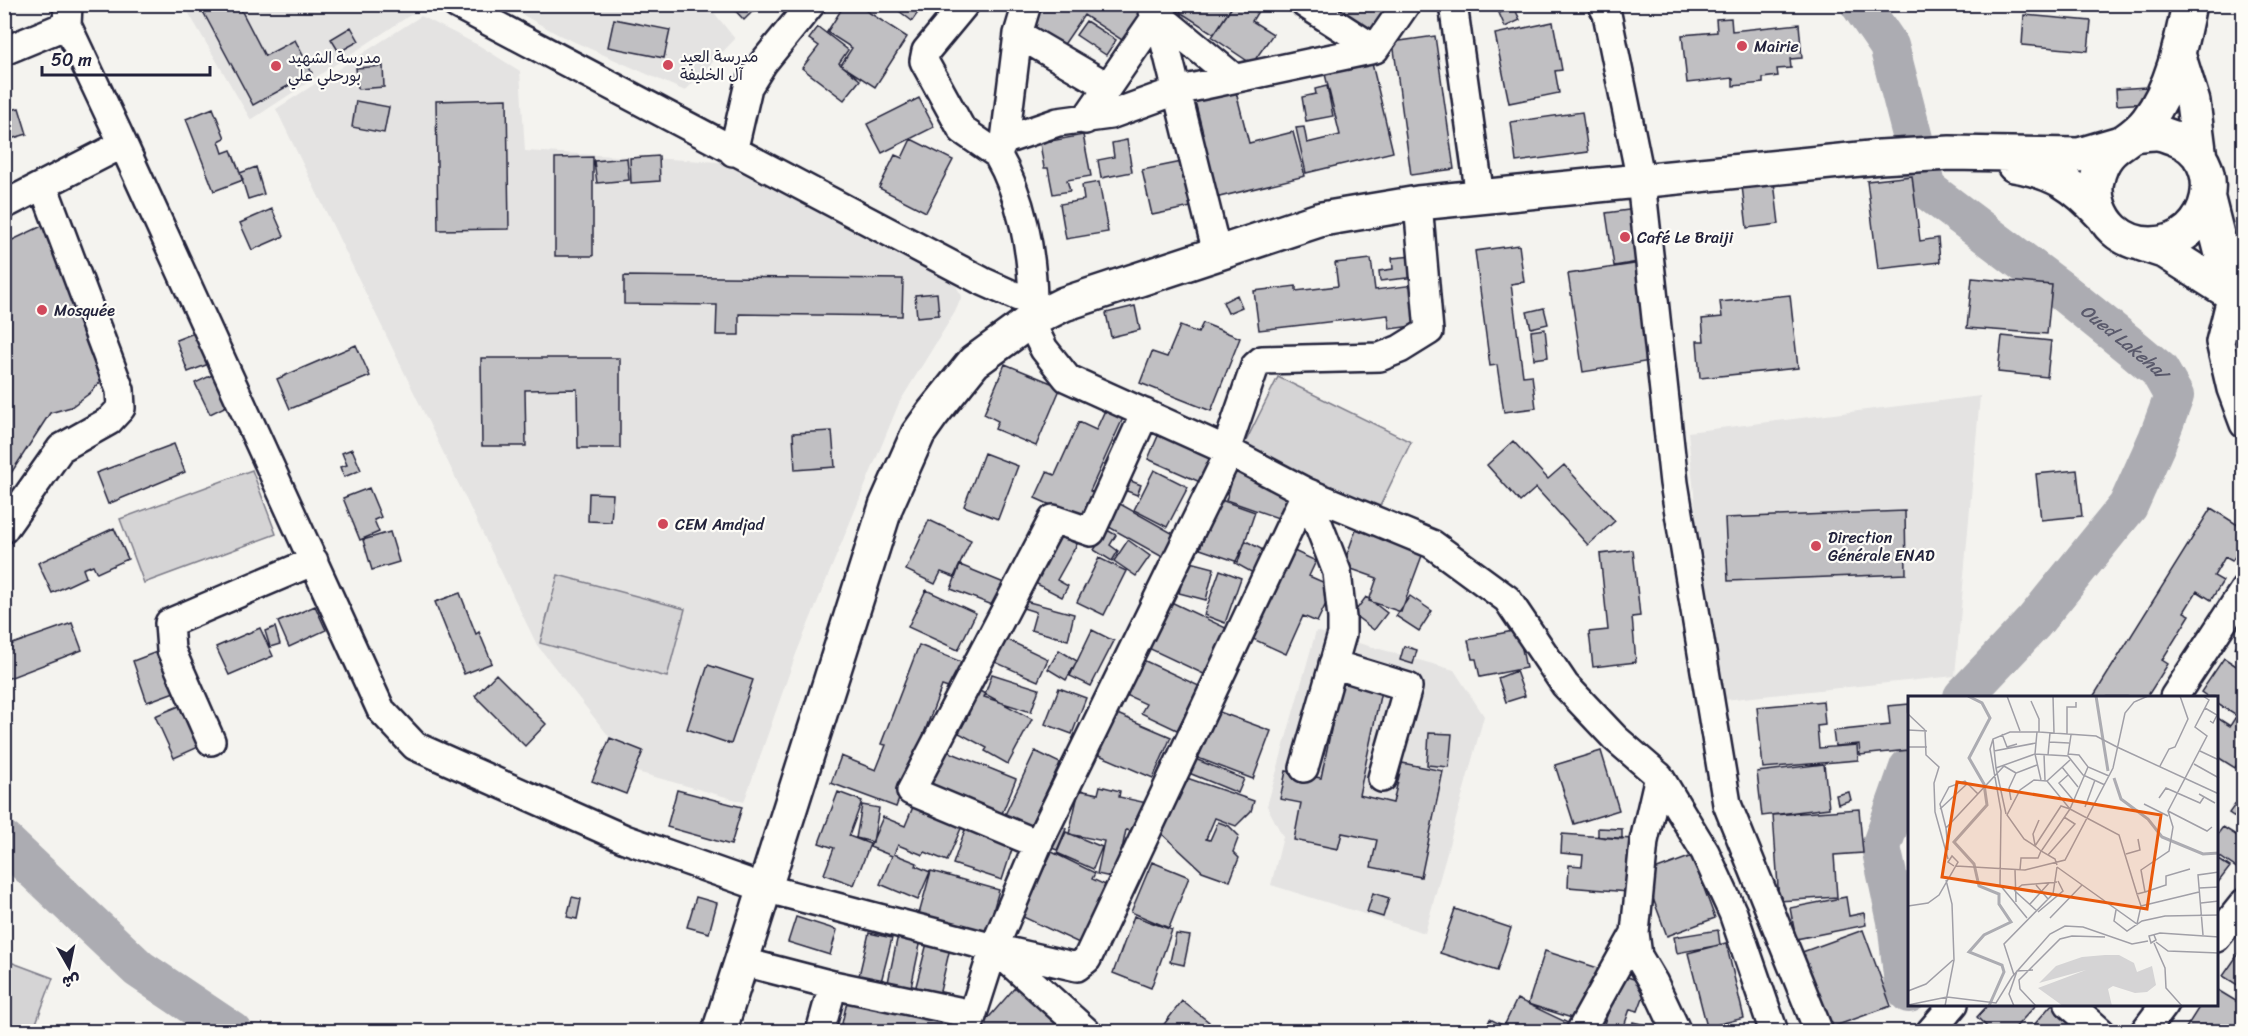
<svg xmlns="http://www.w3.org/2000/svg" width="2248" height="1036" font-family="Sriracha,'Playpen Sans Arabic',sans-serif">
	<rect width="100%" height="100%" fill="#f4f3ef"/>
	<filter id="ink" filterUnits="userSpaceOnUse"><feTurbulence type="fractalNoise" baseFrequency=".0167" numOctaves="2"/><feDisplacementMap in="SourceGraphic" scale="12" xChannelSelector="R" yChannelSelector="G"/><feConvolveMatrix kernelMatrix="1 2 1 2 8 2 1 2 1" color-interpolation-filters="sRGB"/></filter>
	<g filter="url(#ink)">
		<path fill="#e4e3e2" d="M403 4 415 12 251 120 184 5Z
			M505 5H708L735 39 685 91 559 35Z
			M421 16 480 46 520 71 525 151 721 162 948 273 962 296 955 312 899 403 796 654 744 802 637 772 537 645 276 109Z
			M1980 396 1955 676 1714 701 1688 432Z
			M1316 631 1454 670 1484 716 1425 933 1271 885 1283 837 1267 806Z"/>
		<path fill="#d5d4d5" stroke="#7c7b88" stroke-width="1.5" d="M1278 377 1411 442 1378 510 1244 445Z
			M252 470 276 534 144 583 120 519Z
			M558 575 685 609 667 677 540 643Z
			M5 960 53 978 33 1031H13L5 1028Z"/>
		<g fill="none" stroke-linecap="round" stroke-linejoin="round">
			<g stroke="#acacb2" stroke-width="40">
				<path id="s1" d="M1860 4 1889 46 1926 189 2063 292 2135 350 2159 370 2174 396 2158 439 2128 506 2034 622 1963 697"/>
				<path d="M1909 768 1881 847 1897 921 1904 984 1909 993"/>
				<path d="M4 841 139 969 233 1032"/>
			</g>
		</g>
		<path fill="#c0bfc2" stroke="#22223b" stroke-width="1.5" d="M199 4H238L265 56 295 40 312 73 253 105Z
			M729 4H760L744 20Z
			M845 4H856L907 37 875 87 841 65 852 48 827 32Z
			M890 4H924L912 21Z
			M1035 4H1131L1144 13 1125 42 1084 15 1063 46 1025 20Z
			M1185 4H1226L1231 8 1214 34 1180 12Z
			M1234 4H1255L1260 8 1252 21 1273 34 1252 64 1212 37Z
			M1343 4H1390L1375 38 1337 13Z
			M1514 7 1520 20 1505 27 1499 13Z
			M2024 15 2091 21 2088 51 2022 45Z
			M1731 18 1732 31 1799 24 1802 58 1790 59 1791 68 1777 69 1778 76 1763 78V83L1733 86V78L1687 83 1682 35 1717 32 1716 19Z
			M614 19 670 30 664 58 608 47Z
			M1086 21 1116 40 1106 55 1076 35Z
			M1553 22 1562 70 1555 71 1559 93 1509 103 1495 34Z
			M351 27 359 41 339 52 331 39Z
			M818 27 848 50 839 63 860 80 844 100 802 68 819 46 809 39Z
			M1435 36 1454 169 1411 175 1393 42Z
			M1370 55 1393 152 1306 173 1296 128 1304 127 1307 143 1340 135 1323 66Z
			M383 66 384 87 358 89 356 68Z
			M1327 86 1333 116 1306 121 1302 97 1316 94 1315 89Z
			M2146 87 2147 103 2117 105 2116 89Z
			M1235 88 1249 143 1293 132 1305 176 1211 199 1186 101Z
			M919 98 934 127 882 153 867 124Z
			M507 99 509 229 438 230 436 101Z
			M356 101 389 107 384 133 352 127Z
			M19 108 27 134 4 141V112Z
			M213 108 225 138 219 141 223 153 231 150 243 180 214 191 186 119Z
			M1582 112 1588 152 1516 162 1511 122Z
			M1083 135 1091 176 1067 180 1070 191 1053 194 1048 168H1044L1040 143Z
			M911 139 953 160 926 212 879 188 895 155 902 158Z
			M1127 140 1132 172 1101 178 1098 160 1114 157 1112 143Z
			M659 156 660 181 631 183 630 158Z
			M593 157V256H555V158Z
			M627 158 629 180 597 183 594 161Z
			M1187 161 1196 206 1152 215 1142 170Z
			M256 167 264 194 248 199 240 173Z
			M1912 176 1920 241 1938 238 1940 262 1878 269 1867 181Z
			M1099 182 1108 232 1066 239 1060 204 1084 200 1082 185Z
			M1774 182 1779 224 1747 228 1742 186Z
			M272 209 284 236 252 250 240 223Z
			M1636 209 1644 261 1614 266 1606 213Z
			M44 225 107 375 90 393 71 407 50 413 4 484V244Z
			M1519 245 1524 282 1511 284 1523 376 1532 375 1536 408 1504 412 1497 365 1490 366 1475 251Z
			M1413 256 1416 277 1380 281 1379 271 1393 269 1392 258Z
			M1371 259 1375 290 1422 284 1427 324 1390 329 1388 315 1259 330 1254 291 1296 286V291L1338 286 1335 263Z
			M1641 263 1657 360 1583 372 1568 274Z
			M624 276 903 279 902 316 739 314V335H716L717 305 624 304Z
			M1972 278 2052 285 2047 334 1967 328Z
			M937 293 939 315 917 317 915 295Z
			M1237 295 1242 307 1228 313 1223 302Z
			M1790 295 1798 368 1700 378 1697 341H1704L1702 319 1722 317 1720 302Z
			M1135 306 1140 330 1111 337 1106 313Z
			M1544 308 1548 324 1531 328 1527 312Z
			M1203 323 1240 338 1211 411 1140 383 1152 352 1167 357 1180 326 1198 333Z
			M207 328 219 360 188 372 176 340Z
			M1545 329 1548 357 1534 359 1531 331Z
			M2002 336 2051 341 2047 377 1998 372Z
			M356 345 370 376 290 409 277 379Z
			M481 358H620V448H578L577 389 525 390 526 446H482Z
			M1005 364 1061 387 1036 446 995 429 998 421 984 414Z
			M223 370 237 401 210 414 195 383Z
			M1106 408 1124 416 1090 491 1101 496 1089 522 1035 498 1047 472 1055 475 1079 422 1096 430Z
			M1161 429 1222 455 1209 486 1148 459Z
			M832 431 835 467 795 470 793 433Z
			M1513 441 1548 479 1564 465 1615 521 1588 545 1536 488 1520 502 1487 465Z
			M174 444 185 472 108 504 96 473Z
			M352 449 361 470 344 477 340 467 347 465 342 453Z
			M984 453 1018 466 998 519 964 506Z
			M1154 470 1188 487 1167 527 1134 510Z
			M2077 470 2082 516 2041 520 2036 474Z
			M1235 472 1296 492 1287 521 1226 500Z
			M1126 479 1141 485 1137 495 1122 489Z
			M369 488 381 517 374 520 379 532 360 540 343 498Z
			M589 493 613 494 611 522 588 521Z
			M1218 499 1255 512 1238 562 1200 549Z
			M1113 500 1179 537 1166 559 1100 522Z
			M2211 508 2244 529V544L2232 561 2225 557 2214 576 2223 581 2211 600 2197 591 2184 612 2190 615 2162 660 2168 664 2147 697H2093Z
			M1905 511 1906 574 1728 581 1725 518Z
			M929 520 971 540 954 577 941 572 935 584 906 570Z
			M114 528 128 559 97 573 93 565 83 569 86 577 52 593 38 563Z
			M1356 529 1423 553 1401 612 1369 601 1377 578 1343 566Z
			M1107 530 1116 535 1110 545 1118 551 1112 561 1094 550Z
			M390 532 399 562 372 570 363 540Z
			M1061 536 1077 544 1057 580 1068 586 1062 597 1035 583Z
			M1128 540 1150 556 1136 576 1114 561Z
			M1246 541 1265 551 1253 573 1235 563Z
			M1633 550 1640 616 1632 617 1636 662 1593 667 1589 632 1608 630 1600 554Z
			M1294 551 1316 561 1309 576 1334 587 1317 622 1303 616 1286 654 1253 639Z
			M1099 558 1126 571 1104 615 1077 602Z
			M1187 561 1214 568 1206 600 1179 593Z
			M960 565 1004 583 995 606 951 589Z
			M1220 570 1241 578 1225 623 1204 615Z
			M926 590 976 613 958 650 908 627Z
			M460 593 476 634 479 632 492 663 464 674 435 602Z
			M1410 596 1432 611 1419 631 1396 616Z
			M1366 597 1387 613 1374 630 1353 614Z
			M1167 600 1230 630 1208 676 1144 646Z
			M1025 601 1074 614 1068 640 1031 630 1036 612 1023 608Z
			M315 606 326 630 289 647 278 622Z
			M72 623 82 650 4 680V647Z
			M275 627 280 644 270 647 265 631Z
			M260 628 273 656 229 675 216 647Z
			M1092 630 1114 641 1091 686 1070 676Z
			M1518 630 1526 668 1480 677 1476 659H1472L1468 640Z
			M2244 633V653L2235 648Z
			M999 636 1048 659 1038 681 988 659Z
			M919 645 961 662 951 689 942 686 896 807 831 783 841 756 876 770 886 745 881 744Z
			M1404 646 1417 650 1413 664 1400 660Z
			M162 650 177 691 147 702 133 661Z
			M1059 650 1077 661 1066 680 1048 669Z
			M2224 658 2244 671 2243 720 2216 703V697H2208L2201 692Z
			M1141 659 1199 686 1177 730 1141 713 1146 704 1124 694Z
			M708 665 753 680 731 744 687 729Z
			M1516 671 1525 696 1506 702 1498 678Z
			M496 674 546 724 525 746 475 696Z
			M992 674 1039 689 1031 712 984 697Z
			M1341 682 1381 691 1359 795 1393 803 1402 763 1443 771 1421 877 1371 867 1377 840 1342 833 1338 849 1294 840 1301 803 1280 799 1286 771 1321 778Z
			M974 688 1032 719 1008 764 985 751 987 748 959 733 969 714 962 710Z
			M1059 688 1086 698 1072 734 1045 724Z
			M1823 701 1825 725 1817 726 1819 748 1857 745 1858 760 1763 768 1757 707Z
			M184 704 203 745 174 758 155 716Z
			M1909 704V750L1860 755 1859 744 1835 746 1833 731 1890 725 1888 706Z
			M1217 711 1271 731 1253 779 1198 758Z
			M1115 713 1171 737 1153 778 1097 754Z
			M2216 717 2230 726 2235 718 2244 723V754L2235 768 2216 756Z
			M1429 733 1452 734 1449 767 1427 765Z
			M610 738 643 751 626 794 592 781Z
			M942 749 1016 779 1001 816 927 786Z
			M1035 751 1060 763 1027 832 1002 821Z
			M1601 751 1619 810 1574 824 1555 765Z
			M1195 759 1244 779 1238 793 1189 773Z
			M1824 764 1829 808 1762 816 1757 772Z
			M1184 777 1254 801 1251 811 1236 826 1215 818 1206 839 1210 840 1218 822 1229 826 1239 836 1233 852 1239 858 1230 881 1202 871 1160 832Z
			M1100 786 1120 791 1119 797 1147 803 1140 833 1126 830 1116 878 1097 874 1104 841 1069 834 1079 790 1098 794Z
			M677 790 742 807 731 845 667 827Z
			M838 792 862 801 849 836 870 844 854 885 824 874 834 848 819 843Z
			M1849 792 1851 800 1838 804 1836 795Z
			M2244 792V823L2229 813Z
			M862 805 879 808 873 842 856 838Z
			M913 807 951 823 954 815 965 819 947 861 925 852 923 855 898 845 894 854 917 863 916 866 930 872 918 900 880 884 892 856 870 847 883 817 905 826Z
			M1859 809 1863 853 1834 855 1837 897 1779 901 1773 815Z
			M967 824 1015 840 1002 880 953 864Z
			M1056 825 1066 829 1057 850 1047 846Z
			M2223 827 2244 840V873L2216 854V836Z
			M1598 828 1622 829V839L1598 837Z
			M1066 832 1102 847 1093 869 1057 853Z
			M1562 834 1632 839 1628 892 1568 887 1569 865 1582 866 1583 855 1561 853Z
			M1052 852 1095 873 1092 879 1112 888 1104 904 1099 901 1079 943 1021 916Z
			M1692 856 1715 918 1667 936 1644 874Z
			M2216 858 2230 867 2216 885Z
			M1152 862 1189 877 1169 928 1131 912Z
			M931 871 999 890 987 932 919 914Z
			M1373 893 1389 898 1383 917 1367 912Z
			M572 897 581 899 577 919 567 917Z
			M696 897 717 903 709 933 687 927Z
			M1846 897 1849 916 1864 913 1866 925 1796 939 1790 908Z
			M1455 909 1511 928 1497 971 1440 953Z
			M1134 916 1172 930 1151 988 1113 973Z
			M796 917 837 930 830 955 788 942Z
			M1718 930 1720 945 1677 953 1674 937Z
			M1863 930 1891 1006 1821 1031 1794 955Z
			M869 933 892 938 880 986 858 980Z
			M1176 934 1190 936 1184 965 1170 962Z
			M898 935 921 940 910 992 887 987Z
			M927 943 950 948 938 1000 914 994Z
			M1726 943 1744 1018 1707 1027 1688 953Z
			M2244 946V989L2223 976Z
			M1545 951 1598 968 1581 1021 1528 1004Z
			M1622 975 1648 984 1638 1011 1630 1009 1622 1032H1601Z
			M1018 984 1072 1032H976Z
			M2216 989 2244 1006V1019L2235 1032 2184 1031 2201 1004H2216Z
			M849 993 953 1016 950 1032H840Z
			M1517 999 1568 1023 1564 1032H1484L1490 1019 1504 1026Z
			M1182 1001 1209 1022 1202 1032H1158Z
			M1989 1004H2037L2011 1032H1992L1977 1017Z
			M2052 1004 2075 1024 2069 1032H2028Z
			M1633 1022 1671 1031V1032H1631Z"/>
		<g fill="none" stroke-linecap="round" stroke-linejoin="round">
			<g stroke="#22223b" stroke-width="32">
				<path id="minor" d="M68 4 67 25 123 144
					M456 4 982 281 1018 297 1033 300 1042 315
					M965 4 926 51 924 61 962 130 997 154
					M1027 4 1018 34 1005 140 997 154C1022 197 1032 251 1033 300
					M1305 4 1375 49
					M1453 4 1480 197
					M1602 4 1607 14 1641 181 1674 483 1727 804 1819 1032
					M1153 11 1233 77
					M1158 15 1217 253
					M1018 34 1107 86
					M4 51 67 25
					M1085 120 1164 5
					M1005 140 1058 122 1110 115 1176 91 1375 49 1406 4
					M733 152 748 87 763 63 811 4
					M4 205 43 185
					M2232 294 2220 342 2231 389 2244 424
					M1030 321 1044 349 1067 378 1226 450 1306 492 1432 544 1507 599 1565 685 1615 738 1659 776 1644 841 1635 933 1580 1032
					M4 529 61 448 109 421 121 408 120 390 43 185 123 144 381 710 415 746 625 839 764 888 994 948 1077 967 1087 959 1306 492
					M1333 664 1408 687 1382 778
					M2174 697 2244 590
					M211 741 171 650 169 623 314 561
					M1304 768 1342 634V618L1337 572 1306 492
					M1659 776 1705 852 1733 913 1774 1032
					M1038 844 911 791 1053 519 1091 532 1145 413
					M1635 933 1638 956 1654 983 1677 1032
					M2216 938 2244 903
					M740 961 833 985 972 1014
					M2069 1004 2101 1032
					M820 1032 833 985
					M967 1032 994 948
					M1087 1032 994 948 1038 844 1225 461 1226 450 1255 366 1262 360 1380 357 1400 349 1429 331 1418 203
					M1930 1032 1954 1004
					M2144 1032 2165 1004"/>
			</g>
			<g stroke="#22223b" stroke-width="38">
				<path id="major" d="M2179 57 2193 102 2200 158
					M2134 135C2141 134 2149 133 2156 133 2162 133 2168 136 2174 138 2230 157 2214 244 2151 244 2137 244 2124 239 2114 230 2101 218 2093 197 2097 180 2105 142 2129 146 2148 120 2173 86 2181 44 2189 4
					M2014 165C2055 172 2074 185 2102 215
					M2208 199 2232 294 2244 314
					M2142 244 2166 252 2232 294
					M719 1032 886 506 918 434 933 413 974 362 1030 321 1064 304 1322 219 1418 203 1880 157 1950 153 2079 155 2120 143"/>
			</g>
			<use href="#minor" stroke="#fdfcf7" stroke-width="27"/>
			<use href="#major" stroke="#fdfcf7" stroke-width="33"/>
		</g>
	</g>
	<g fill="#d1495b" stroke="#fdfcf7" stroke-width="2">
		<circle cx="1742" cy="46" r="6"/>
		<circle cx="668" cy="65" r="6"/>
		<circle cx="276" cy="66" r="6"/>
		<circle cx="1625" cy="237" r="6"/>
		<circle cx="42" cy="310" r="6"/>
		<circle cx="663" cy="524" r="6"/>
		<circle cx="1816" cy="546" r="6"/>
	</g>
	<g text-anchor="middle" stroke-width="4.5" stroke-linejoin="round" paint-order="stroke">
		<g font-size="16" fill="#22223b" stroke="#fdfcf7" text-anchor="start">
			<text x="1754" y="52">Mairie</text>
			<text x="680" y="62">مدرسة العيد<tspan x="680" dy="18">آل الخليفة</tspan></text>
			<text x="288" y="63">مدرسة الشهيد<tspan x="288" dy="18">بورحلي علي</tspan></text>
			<text x="1637" y="243">Café Le Braiji</text>
			<text x="54" y="316">Mosquée</text>
			<text x="675" y="530">CEM Amdjad</text>
			<text x="1828" y="543">Direction<tspan x="1828" dy="18">Générale ENAD</tspan></text>
		</g>
		<g font-size="18" font-style="italic" fill="#59596b" stroke="#fdfcf7">
			<text dy="6" stroke="none"><textPath href="#s1" startOffset="448">Oued Lakehal</textPath></text>
		</g>
	</g>
	<g transform="translate(1908 696)">
		<rect width="310" height="310" fill="#f4f3ef"/>
		<path d="M197 259H211L226 267 229 276 244 270 248 289 239 296 227 297 205 290 200 293 204 310H155L130 292 178 274 131 287 148 270 174 261Z" fill="#d5d4d5"/>
		<path fill="none" stroke="#acacb2" stroke-width="3" d="M60 0 74 7 82 22 61 62 76 88 79 109 46 146 66 168 71 190 91 198V208L103 226 76 239 61 256 94 269 96 276 81 310M188 0 200 75M206 82 213 103 240 123 254 141 295 158 311 157"/>
		<path fill="none" stroke="#a09fa7" stroke-width="1.5" d="M99 0 112 35M145 0 146 37M123 5 131 23V36M297 12 309 19 305 27 302 25M0 18 17 34M0 34 19 35M17 34 18 59 31 71 26 87 27 116 40 163M129 36 127 58 133 84M94 38 99 51 109 48M159 39V11H168V6M85 43 88 72 127 58 160 60 175 79 197 89M141 46 161 47M0 51H19M209 51 311 98M86 55 128 47M292 55 311 64M136 58 137 84M160 58 171 59 180 71 201 80M140 59 142 37M160 59 163 39M286 68 311 82M252 70 261 53 267 51 280 23 272 0M154 71 170 91M88 72 98 118M160 79 151 87 166 105M139 85 162 64M291 98 307 107M251 102 258 92 292 107 296 101M103 104 101 92 108 77 129 69M236 108 260 120M177 111 187 84M32 113 60 87M162 113 180 71M260 115 299 135 304 131M38 132 32 108 41 91 57 85 70 98M127 149 125 138 131 124M127 150 153 110 162 113 211 139 229 198 237 196 233 174 261 155 265 131 260 115 299 40 287 31 301 4 295 0M40 154 38 132 96 70 108 77M218 158 232 154 230 143M140 159 167 128 156 121M48 170 117 174 157 164 205 72 217 17 226 6 240 0M149 171 229 228 233 210 229 198M107 174 108 206M112 174 113 162H130L133 155 134 154 162 113 139 85 126 84 112 94 99 119 116 143 127 150 133 155 147 163 149 169M128 189 140 203M291 192 311 191M106 195 114 189 149 186M108 196 129 215M237 196 258 189V180L282 173M293 207 311 205M122 208 141 187M0 210 20 207 31 199 50 166 44 160 40 166 46 170M233 210 291 196M208 214 206 225 219 235 234 225 257 220 311 219M130 216 155 195 150 185M119 222 92 189 93 115 82 53 85 43 102 36H131L188 40 209 51M142 222 174 189M246 239 248 244 243 247 241 240 252 237 311 241M295 239 290 179 311 176M248 246 260 255 311 257M246 247 257 272 258 292 274 310M106 279 96 248 145 198 149 171M0 295 18 288 45 264M0 309 39 301 88 307 104 281 142 238 157 230 175 231 224 248 240 245M37 310 46 264 44 208 38 184M106 310 101 298 109 275 125 274M128 310 112 293 111 284 152 243 164 240 197 241"/>
		<path fill="#e8590c" fill-opacity="0.15" stroke="#e8590c" stroke-width="3" d="M49 86 253 119 239 213 34 181Z"/>
		<rect width="310" height="310" fill="none" stroke="#22223b" stroke-width="3"/>
	</g>
	<rect width="2248" height="1036" fill="none" stroke="#fdfcf7" stroke-width="24"/>
	<rect x="12" y="12" width="2224" height="1012" fill="none" stroke="#22223b" stroke-width="2" filter="url(#ink)"/>
	<g transform="translate(69 967) rotate(171)" stroke="#fdfcf7" stroke-width="4.5" paint-order="stroke">
	<path d="M0-4.5L10 22L0 15L-10 22Z" fill="#22223b"/>
	<text y="-9" font-size="16" font-weight="bold" text-anchor="middle" fill="#22223b">ش</text>
	</g>
	<path d="M42 66v9h168v-9" fill="none" stroke="#22223b" stroke-width="3"/>
	<text x="51" y="66" font-size="18" fill="#22223b" stroke="#fdfcf7" stroke-width="4.5" paint-order="stroke">50 m</text>
</svg>
